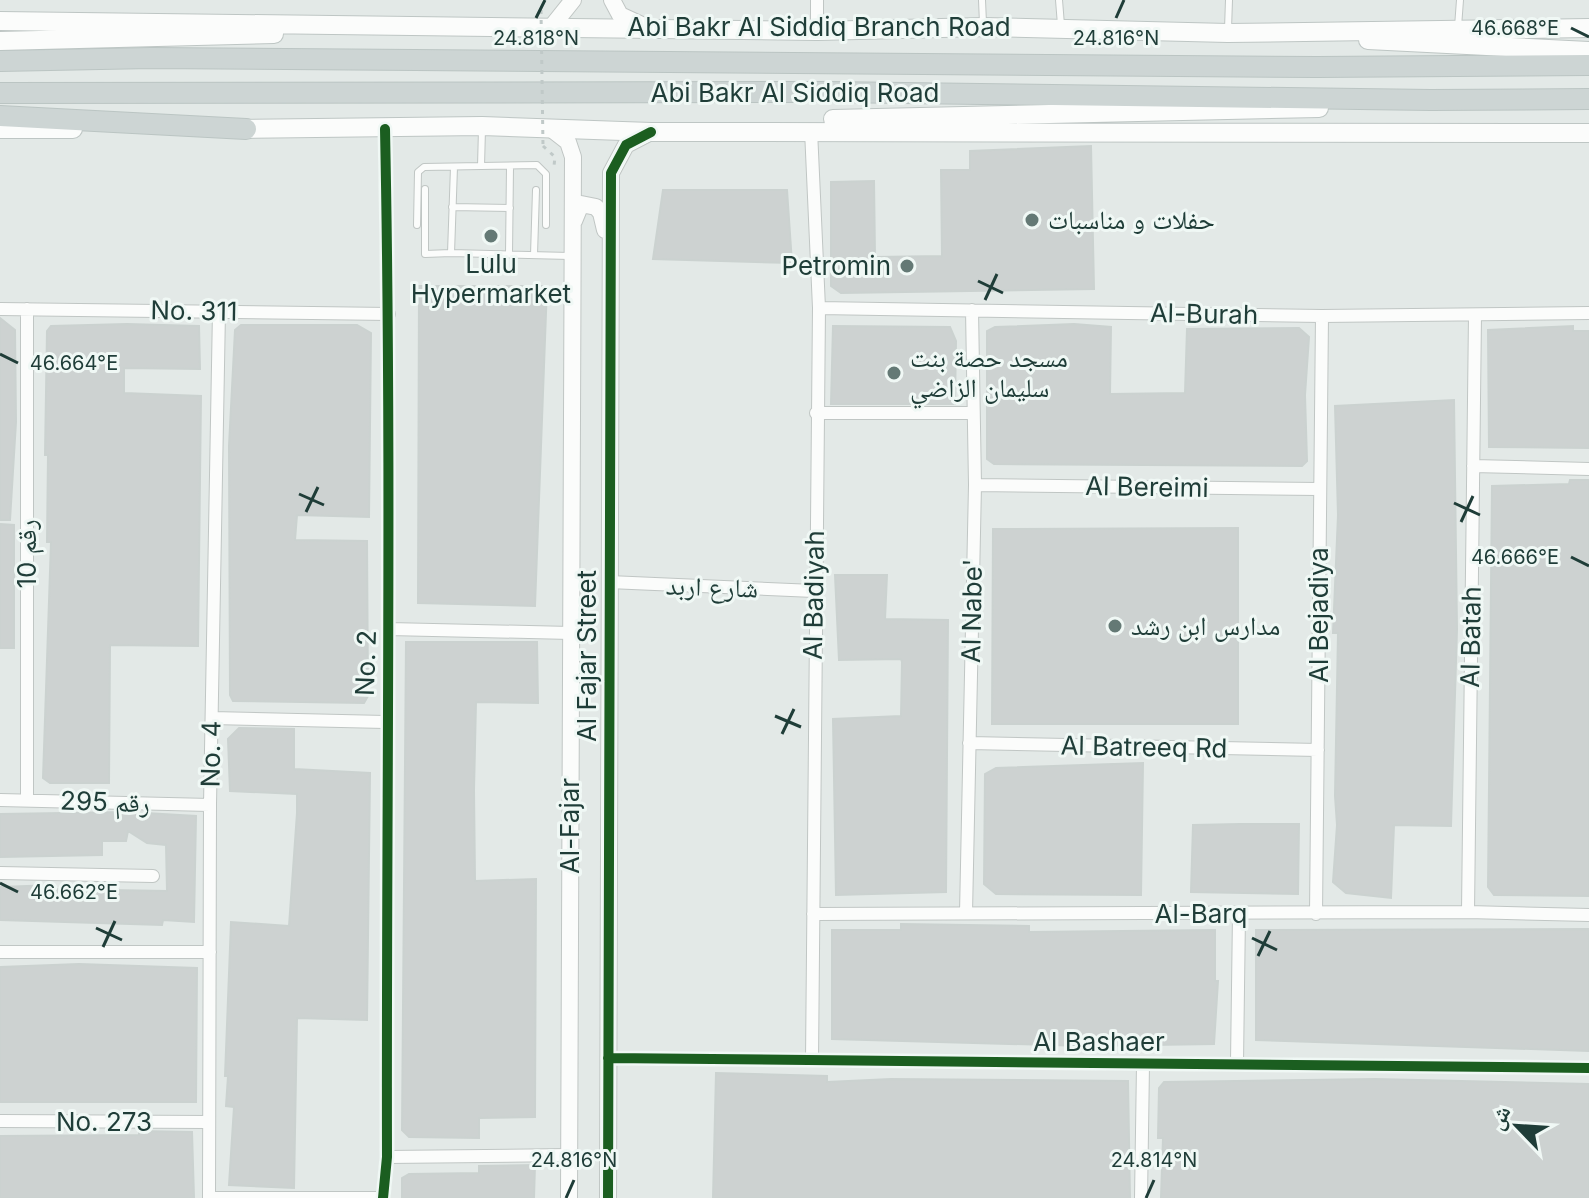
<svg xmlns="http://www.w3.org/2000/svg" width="1589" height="1198" font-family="Inter,'Noto Naskh Arabic',sans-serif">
	<rect width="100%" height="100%" fill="#e3e9e7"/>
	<path fill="#cdd2d1" stroke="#cbd2d0" stroke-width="2" d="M1091 146 1094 289 841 293 831 286V182L874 181 875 257 942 256 941 170H970V151Z
		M663 190H787L792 263 653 259Z
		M419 286H547L535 606 418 603Z
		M0 318 15 330 16 422 10 520H0Z
		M127 324 199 326 200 369 124 368V393L201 396 198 646 110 645 109 783H50L43 778 51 542H47L48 455H45L47 331 51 326Z
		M1074 324 1111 327 1110 394 1185 393 1187 329 1299 328 1309 337 1305 395 1307 461 1302 466 994 464 987 459V331L995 327Z
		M241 325H357L371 333 369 517 297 515 295 540 367 541 368 696 364 703 233 701 230 695 229 446 235 330Z
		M833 326 950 327 956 341 955 404H831Z
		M1573 326V331H1589V448L1489 447 1488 330Z
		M1454 400 1457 629 1451 826 1394 825 1391 898 1346 893 1333 882 1337 825 1335 796 1338 633H1333L1338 515 1335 406Z
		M1570 480H1589V896L1494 895 1488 887 1492 486 1569 484Z
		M0 524 14 525V648H0Z
		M1238 528V724H992L993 529Z
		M835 575H887L885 619 948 620 946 892 836 895 833 719 901 716 902 662 901 659 839 660Z
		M406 642H537L538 703 476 702 474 790 475 881 536 879 535 1117 479 1118V1138L409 1137 402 1130Z
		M239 728 294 729V769L370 773 367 1020 297 1018 294 1188 229 1185 234 1107 226 1106 228 1076H225L231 922 289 926 297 813V794L230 791 228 739Z
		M1143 763 1141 895 996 894 984 884 985 774 996 768Z
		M128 812 196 816 194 922 163 920 162 925 0 920V887L53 885V889L167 891 166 845 147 843 128 831 126 841H102V855L0 857V814Z
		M1240 824H1299L1298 894 1191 892 1193 825Z
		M901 924 1029 926V932L1215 930V981H1218L1214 1044 1085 1046 832 1039V930H901Z
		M1589 929V1051L1256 1040V930Z
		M79 964 197 968 196 1102H0V967Z
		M716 1073 827 1076V1082L891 1079 1128 1081 1130 1198H713Z
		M1375 1079 1589 1084V1198H1161L1163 1138H1158L1159 1088 1164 1082Z
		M139 1131 192 1132 194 1198H0V1136L139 1135Z
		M535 1165 534 1198H402V1178L409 1174 479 1173V1166Z"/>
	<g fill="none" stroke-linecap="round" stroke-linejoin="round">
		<g stroke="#c0c6c4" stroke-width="8">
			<path id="service" d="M982 0 983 23
				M1059 0 1061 25
				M1458 27 1460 0
				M1228 29 1229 0
				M481 166 537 165 546 174V225
				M454 167 451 253 570 256
				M425 189V254L451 253
				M452 207 510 208
				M417 225 418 172 424 167 481 166 482 129
				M509 254 510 167
				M534 255 536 190"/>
		</g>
		<g stroke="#c0c6c4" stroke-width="14">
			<path id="minor" d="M817 0V31
				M811 130 819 308 812 1060
				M819 308 1322 316 1589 313
				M0 309 389 314
				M816 413H971
				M1473 466 1589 469
				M975 485 1319 489
				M609 582 814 591
				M389 629 571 633
				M212 718 385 722
				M969 743 1318 750
				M0 800 210 805
				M27 800V309
				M0 873 153 876
				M1468 912 1475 315
				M966 913 975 485 972 310
				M813 914 1468 912 1589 915
				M1316 914 1322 316
				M0 952H210
				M608 1058 1589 1068
				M1237 1062 1239 914
				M0 1121 209 1122
				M387 1157 569 1155
				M209 1198 210 805 219 311
				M209 1198H383
				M383 1198 387 1157C386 814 392 472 385 129
				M1141 1198 1143 1065"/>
		</g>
		<g stroke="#c0c6c4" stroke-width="18">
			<path id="tertiary" d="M612 0 620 15 646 27
				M553 25 573 0
				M550 128 568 142 573 157 569 1198
				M574 221 581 204 596 207 601 213 605 230
				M608 1198 611 173 626 145 651 132"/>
		</g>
		<g stroke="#bec6c4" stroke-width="20">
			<path id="secondary" d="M0 21 817 31 983 27 1228 33 1589 28
				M1368 40 1589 51
				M0 41 274 34
				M833 119 1319 108
				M0 129H73
				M231 129 482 126 651 132 1589 133"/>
		</g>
		<g stroke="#bbc5c3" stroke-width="22">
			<path id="primary" d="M0 61 151 58 1317 67 1589 65
				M0 93 829 92 1431 100 1589 99
				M0 116 246 129"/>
		</g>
		<path stroke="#c0c9c8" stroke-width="3" stroke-dasharray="4 6" stroke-linecap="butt" d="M543 146 555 157 554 166"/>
		<use href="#service" stroke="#fbfcfb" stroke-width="6"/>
		<use href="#minor" stroke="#fbfcfb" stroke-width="12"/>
		<use href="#tertiary" stroke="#fbfcfb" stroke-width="16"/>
		<use href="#secondary" stroke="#fbfcfb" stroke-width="18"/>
		<use href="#primary" stroke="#cdd5d4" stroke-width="20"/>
		<path stroke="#c0c9c8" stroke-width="3" stroke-dasharray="4 6" stroke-linecap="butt" d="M541 10 543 146"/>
		<g stroke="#f0f8f5" stroke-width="15">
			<path id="cycleway" d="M608 1058 1589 1068
				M383 1198 387 1157C386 814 392 472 385 129
				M608 1198 611 173 626 145 651 132"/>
		</g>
		<use href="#cycleway" stroke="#1b5e20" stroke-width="10"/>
	</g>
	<path fill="none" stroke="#1f3d38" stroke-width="3" d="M536 18 545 0M1116 18 1124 0M1571 28 1589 37M978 281 1003 293M985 300 997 274M0 354 18 363M299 494 324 505M1454 503 1480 515M306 512 318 487M1461 522 1473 496M1571 557 1589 566M775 716 801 727M782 734 794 709M0 883 18 892M96 928 122 940M1252 938 1277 950M103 947 115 921M1258 956 1270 931M566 1198 574 1180M1146 1198 1154 1180"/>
	<g fill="#647975" stroke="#f0f8f5" stroke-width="3">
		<circle cx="1032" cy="220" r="8"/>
		<circle cx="491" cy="236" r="8"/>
		<circle cx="907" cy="266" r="8"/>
		<circle cx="894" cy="373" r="8"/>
		<circle cx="1115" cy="626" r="8"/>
	</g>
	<g text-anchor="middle" stroke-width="6" stroke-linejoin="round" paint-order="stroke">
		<g font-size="26" fill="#1f3d38" stroke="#f0f8f5">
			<text x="819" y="36">Abi Bakr Al Siddiq Branch Road</text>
			<text x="795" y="102">Abi Bakr Al Siddiq Road</text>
			<text transform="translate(194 311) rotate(1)" y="9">No. 311</text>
			<text transform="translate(1204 314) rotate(1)" y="9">Al-Burah</text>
			<text transform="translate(1147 487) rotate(1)" y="9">Al Bereimi</text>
			<text transform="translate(27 554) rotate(-90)" y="9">رقم 10</text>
			<text transform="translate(712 587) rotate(2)" y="9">شارع اربد</text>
			<text transform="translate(814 595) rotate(-89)" y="9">Al Badiyah</text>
			<text transform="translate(972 611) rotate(-89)" y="9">Al Nabe'</text>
			<text transform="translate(1319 615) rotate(-90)" y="9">Al Bejadiya</text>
			<text transform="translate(1471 637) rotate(-89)" y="9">Al Batah</text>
			<text transform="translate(587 656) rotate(-90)" y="9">Al Fajar Street</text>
			<text transform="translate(366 663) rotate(-88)" y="9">No. 2</text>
			<text transform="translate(1144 747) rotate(1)" y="9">Al Batreeq Rd</text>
			<text transform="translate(211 754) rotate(-89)" y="9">No. 4</text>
			<text transform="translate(105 802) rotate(2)" y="9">رقم 295</text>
			<text transform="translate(570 826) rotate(-90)" y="9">Al-Fajar</text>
			<text x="1201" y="923">Al-Barq</text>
			<text x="1099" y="1051">Al Bashaer</text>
			<text x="104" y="1131">No. 273</text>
		</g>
		<g font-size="26" fill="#1f3d38" stroke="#f0f8f5" text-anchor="start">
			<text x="1048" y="229">حفلات و مناسبات</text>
			<text x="491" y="273" text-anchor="middle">Lulu<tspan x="491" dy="30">Hypermarket</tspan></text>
			<text x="891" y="275" text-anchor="end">Petromin</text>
			<text x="910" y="367">مسجد حصة بنت<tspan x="910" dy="30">سليمان الزاضي</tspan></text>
			<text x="1131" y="635">مدارس ابن رشد</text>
		</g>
	</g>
	<g font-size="20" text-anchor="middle" fill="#1f3d38" stroke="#f0f8f5" stroke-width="6" stroke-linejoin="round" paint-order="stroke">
		<text x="1515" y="35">46.668°E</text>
		<text x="536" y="45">24.818°N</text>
		<text x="1116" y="45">24.816°N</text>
		<text x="74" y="370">46.664°E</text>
		<text x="1515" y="564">46.666°E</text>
		<text x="74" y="899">46.662°E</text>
		<text x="574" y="1167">24.816°N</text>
		<text x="1154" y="1167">24.814°N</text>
	</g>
	<g transform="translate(1517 1126) rotate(295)" stroke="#f0f8f5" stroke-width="6" paint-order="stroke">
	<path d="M0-6L14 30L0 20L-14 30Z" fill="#1f3d38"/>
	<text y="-12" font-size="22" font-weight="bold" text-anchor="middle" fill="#1f3d38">ش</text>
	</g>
</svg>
